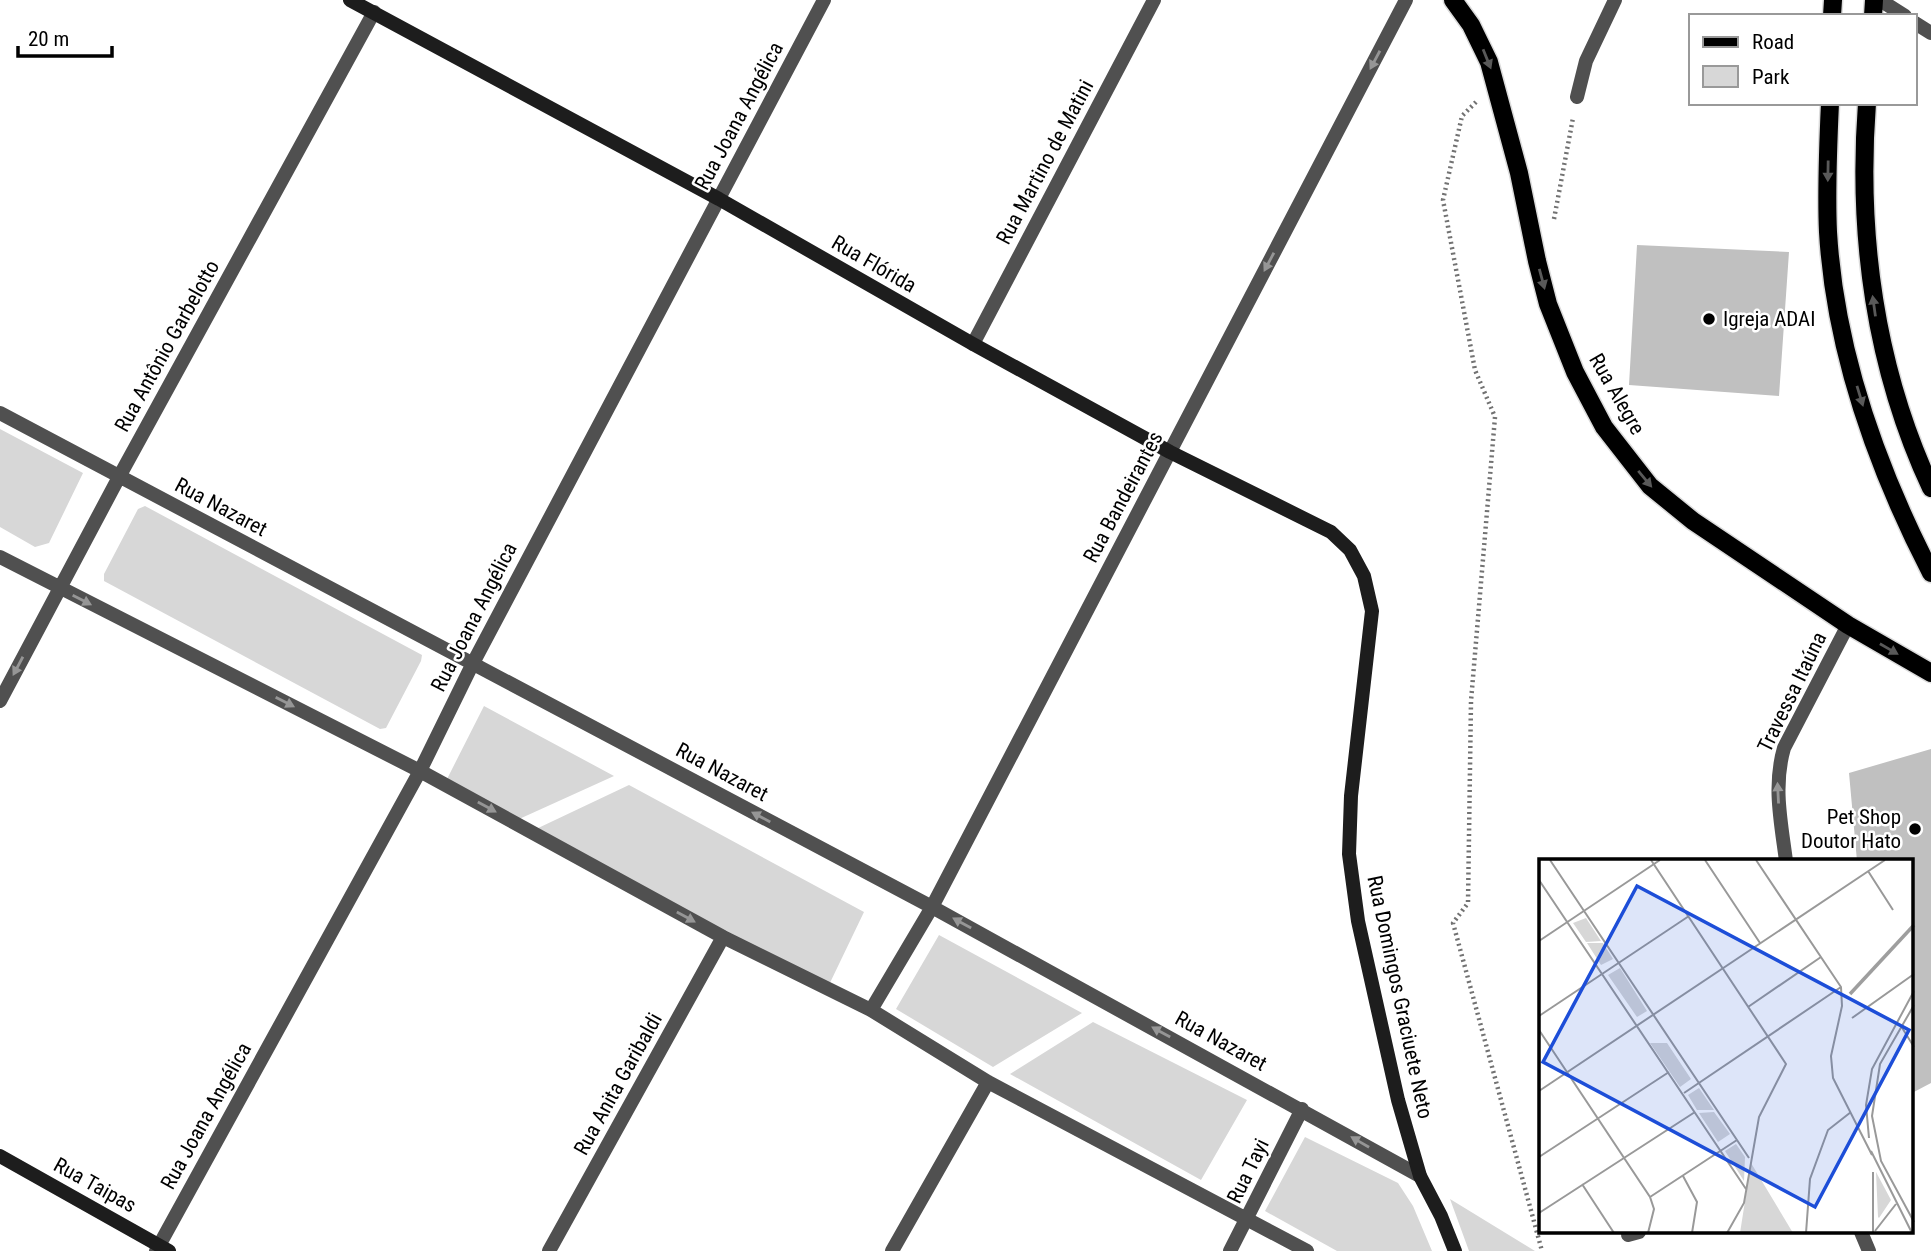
<svg xmlns="http://www.w3.org/2000/svg" width="1931" height="1251" font-family="'Roboto Condensed',sans-serif">
	<rect width="100%" height="100%" fill="#fff"/>
	<path fill="#d7d7d7" d="M0 429 83 473 49 543 35 547 0 527Z
		M145 506 422 655 421 661 386 728 380 729 104 581V574L138 509Z
		M484 706 614 776 517 820 445 783Z
		M629 785 864 912 827 989 534 830Z
		M939 935 1082 1013 993 1067 896 1009Z
		M1093 1022 1247 1100 1201 1180 1010 1074Z
		M1305 1137 1398 1183 1413 1206 1432 1251H1337L1265 1211Z
		M1450 1199 1535 1251H1469Z"/>
	<path fill="#c0c0c0" d="M1637 245 1789 252 1779 396 1629 385Z
		M1931 749V1083L1912 1093V861H1857L1849 773Z"/>
	<g fill="none" stroke-linecap="round" stroke-linejoin="round">
		<g stroke="#dbdbdb" stroke-width="21">
			<path id="primary" d="M1453 0 1471 25 1489 62 1519 173 1537 261 1548 304 1575 372 1604 427 1650 486 1693 521 1848 625 1931 673
				M1832 16 1833 0
				M1873 16 1874 0
				M1830 103C1828 146 1826 189 1828 232 1835 350 1877 468 1931 573
				M1867 103C1857 235 1875 368 1931 488"/>
		</g>
		<path stroke="#727272" stroke-width="4.5" stroke-dasharray="2 3.5" stroke-linecap="butt" d="M1476 102 1462 116 1443 200 1475 370 1495 417 1471 701 1468 903 1453 923 1542 1251
			M1554 219 1573 118"/>
		<path stroke="#505050" stroke-width="14" d="M1628 1235 1639 1232"/>
		<path stroke="#505050" stroke-width="14" d="M1880 0 1905 16
			M1915 23 1931 33
			M1577 97 1586 61 1615 0
			M973 344 1154 0
			M0 413 932 907 1420 1176
			M0 557 420 771 723 937 871 1010 988 1082 1307 1251
			M0 701 119 477 374 12
			M1786 861C1781 822 1773 786 1784 748L1848 625
			M871 1010 932 907 1406 0
			M1861 1232 1869 1251
			M156 1251 420 771 472 665 824 0
			M549 1251 723 937
			M892 1251 988 1082
			M1230 1251 1302 1109"/>
		<path stroke="#1d1d1d" stroke-width="14" d="M350 0 719 199 973 344 1170 452 1331 532 1350 550 1364 576 1372 611 1351 796 1349 854 1358 921 1398 1100 1420 1176 1441 1216 1455 1251
			M0 1156 169 1251"/>
		<use href="#primary" stroke="#000" stroke-width="18"/>
	</g>
	<defs><path id="oneway-solid" d="M-6-.8H1V-3.2L6.5 0L1 3.2V.8H-6Z" transform="scale(1.75)"/></defs>
	<g fill="#595959">
		<use href="#oneway-solid" transform="translate(1487 59) rotate(68)"/>
		<use href="#oneway-solid" transform="translate(1828 171) rotate(91)"/>
		<use href="#oneway-solid" transform="translate(1542 279) rotate(75)"/>
		<use href="#oneway-solid" transform="translate(1874 306) rotate(-98)"/>
		<use href="#oneway-solid" transform="translate(1860 396) rotate(73)"/>
		<use href="#oneway-solid" transform="translate(1645 479) rotate(50)"/>
		<use href="#oneway-solid" transform="translate(1889 649) rotate(30)"/>
	</g>
	<g fill="#969696">
		<use href="#oneway-solid" transform="translate(1375 60) rotate(118)"/>
		<use href="#oneway-solid" transform="translate(1269 262) rotate(118)"/>
		<use href="#oneway-solid" transform="translate(82 600) rotate(27)"/>
		<use href="#oneway-solid" transform="translate(18 666) rotate(118)"/>
		<use href="#oneway-solid" transform="translate(285 702) rotate(27)"/>
		<use href="#oneway-solid" transform="translate(1778 793) rotate(-93)"/>
		<use href="#oneway-solid" transform="translate(487 807) rotate(29)"/>
		<use href="#oneway-solid" transform="translate(761 817) rotate(-152)"/>
		<use href="#oneway-solid" transform="translate(686 917) rotate(29)"/>
		<use href="#oneway-solid" transform="translate(962 923) rotate(-151)"/>
		<use href="#oneway-solid" transform="translate(1161 1032) rotate(-151)"/>
		<use href="#oneway-solid" transform="translate(1360 1142) rotate(-150)"/>
	</g>
	<g fill="#000" stroke="#fff" stroke-width="2.5">
		<circle cx="1709" cy="319" r="7"/>
		<circle cx="1915" cy="829" r="7"/>
	</g>
	<g text-anchor="middle" stroke-width="5" stroke-linejoin="round" paint-order="stroke">
		<g font-size="21" fill="#000" stroke="#fff">
			<text transform="translate(739 116) rotate(-62)" y="7">Rua Joana Angélica</text>
			<text transform="translate(1045 162) rotate(-62)" y="7">Rua Martino de Matini</text>
			<text transform="translate(874 264) rotate(30)" y="7">Rua Flórida</text>
			<text transform="translate(167 346) rotate(-61)" y="7">Rua Antônio Garbelotto</text>
			<text transform="translate(1617 394) rotate(60)" y="7">Rua Alegre</text>
			<text transform="translate(1123 497) rotate(-62)" y="7">Rua Bandeirantes</text>
			<text transform="translate(221 507) rotate(28)" y="7">Rua Nazaret</text>
			<text transform="translate(474 617) rotate(-63)" y="7">Rua Joana Angélica</text>
			<text transform="translate(1792 692) rotate(-64)" y="7">Travessa Itaúna</text>
			<text transform="translate(722 772) rotate(28)" y="7">Rua Nazaret</text>
			<text transform="translate(1400 997) rotate(78)" y="7">Rua Domingos Graciuete Neto</text>
			<text transform="translate(1221 1041) rotate(29)" y="7">Rua Nazaret</text>
			<text transform="translate(618 1084) rotate(-61)" y="7">Rua Anita Garibaldi</text>
			<text transform="translate(206 1116) rotate(-61)" y="7">Rua Joana Angélica</text>
			<text transform="translate(1248 1171) rotate(-64)" y="7">Rua Tayi</text>
			<text transform="translate(95 1185) rotate(29)" y="7">Rua Taipas</text>
		</g>
		<g font-size="21" fill="#000" stroke="#fff" text-anchor="start">
			<text x="1723" y="326">Igreja ADAI</text>
			<text x="1901" y="824" text-anchor="end">Pet Shop<tspan x="1901" dy="24">Doutor Hato</tspan></text>
		</g>
	</g>
	<g transform="translate(1539 859)">
		<rect width="374" height="374" fill="#fff"/>
		<path d="M47 59 62 82 47 83 34 64ZM48 84H64L74 100 62 106ZM81 109 108 152 98 158 69 116ZM111 184H128L152 220 141 228ZM160 229 175 251H158L149 236ZM175 253 191 275 179 283 160 254ZM197 285 206 298 205 322 186 292ZM212 304 254 374H201ZM337 313 352 341 340 359 339 358Z" fill="#d7d7d7"/>
		<path fill="none" stroke="#9e9e9e" stroke-width="3.5" d="M311 135 375 66"/>
		<path fill="none" stroke="#999" stroke-width="2" d="M11 1 210 299M112 1 247 205 220 258 205 344 188 374M166 1 221 84M217 1 302 128 303 147 292 197 294 219 333 296M329 12 354 51M0 21 207 330M0 82 121 1M375 146 341 205 333 257 342 302 375 363M209 148 282 98M0 157 150 57M313 159 375 115M362 167 375 188M0 171 111 338 115 350 109 374M0 232 346 1M145 234 302 128M330 279 327 246 333 210 375 132M332 292 373 374M0 298 130 213M334 313V374M144 317 158 343 153 374M43 325 75 374M111 338 198 281M0 354 156 253M336 372 357 345M267 374 271 320 289 271 312 253"/>
		<path fill="#1d4ed8" fill-opacity="0.15" stroke="#1d4ed8" stroke-width="3.5" d="M98 27 370 171 276 348 4 203Z"/>
		<rect width="374" height="374" fill="none" stroke="#000" stroke-width="3.5"/>
	</g>
	<rect x="1689" y="14" width="228" height="91" fill="#ffffff" stroke="#999999" stroke-width="2"/>
	<rect x="1703" y="37" width="35" height="10" fill="#000000" stroke="#999999" stroke-width="2"/>
	<text x="1752" y="49" font-size="21" fill="#000000">Road</text>
	<rect x="1703" y="66" width="35" height="21" fill="#d7d7d7" stroke="#999999" stroke-width="2"/>
	<text x="1752" y="84" font-size="21" fill="#000000">Park</text>
	<path d="M18 46v10h94v-10" fill="none" stroke="#000000" stroke-width="3.5"/>
	<text x="28" y="46" font-size="21" fill="#000000" stroke="#ffffff" stroke-width="5" paint-order="stroke">20 m</text>
</svg>
